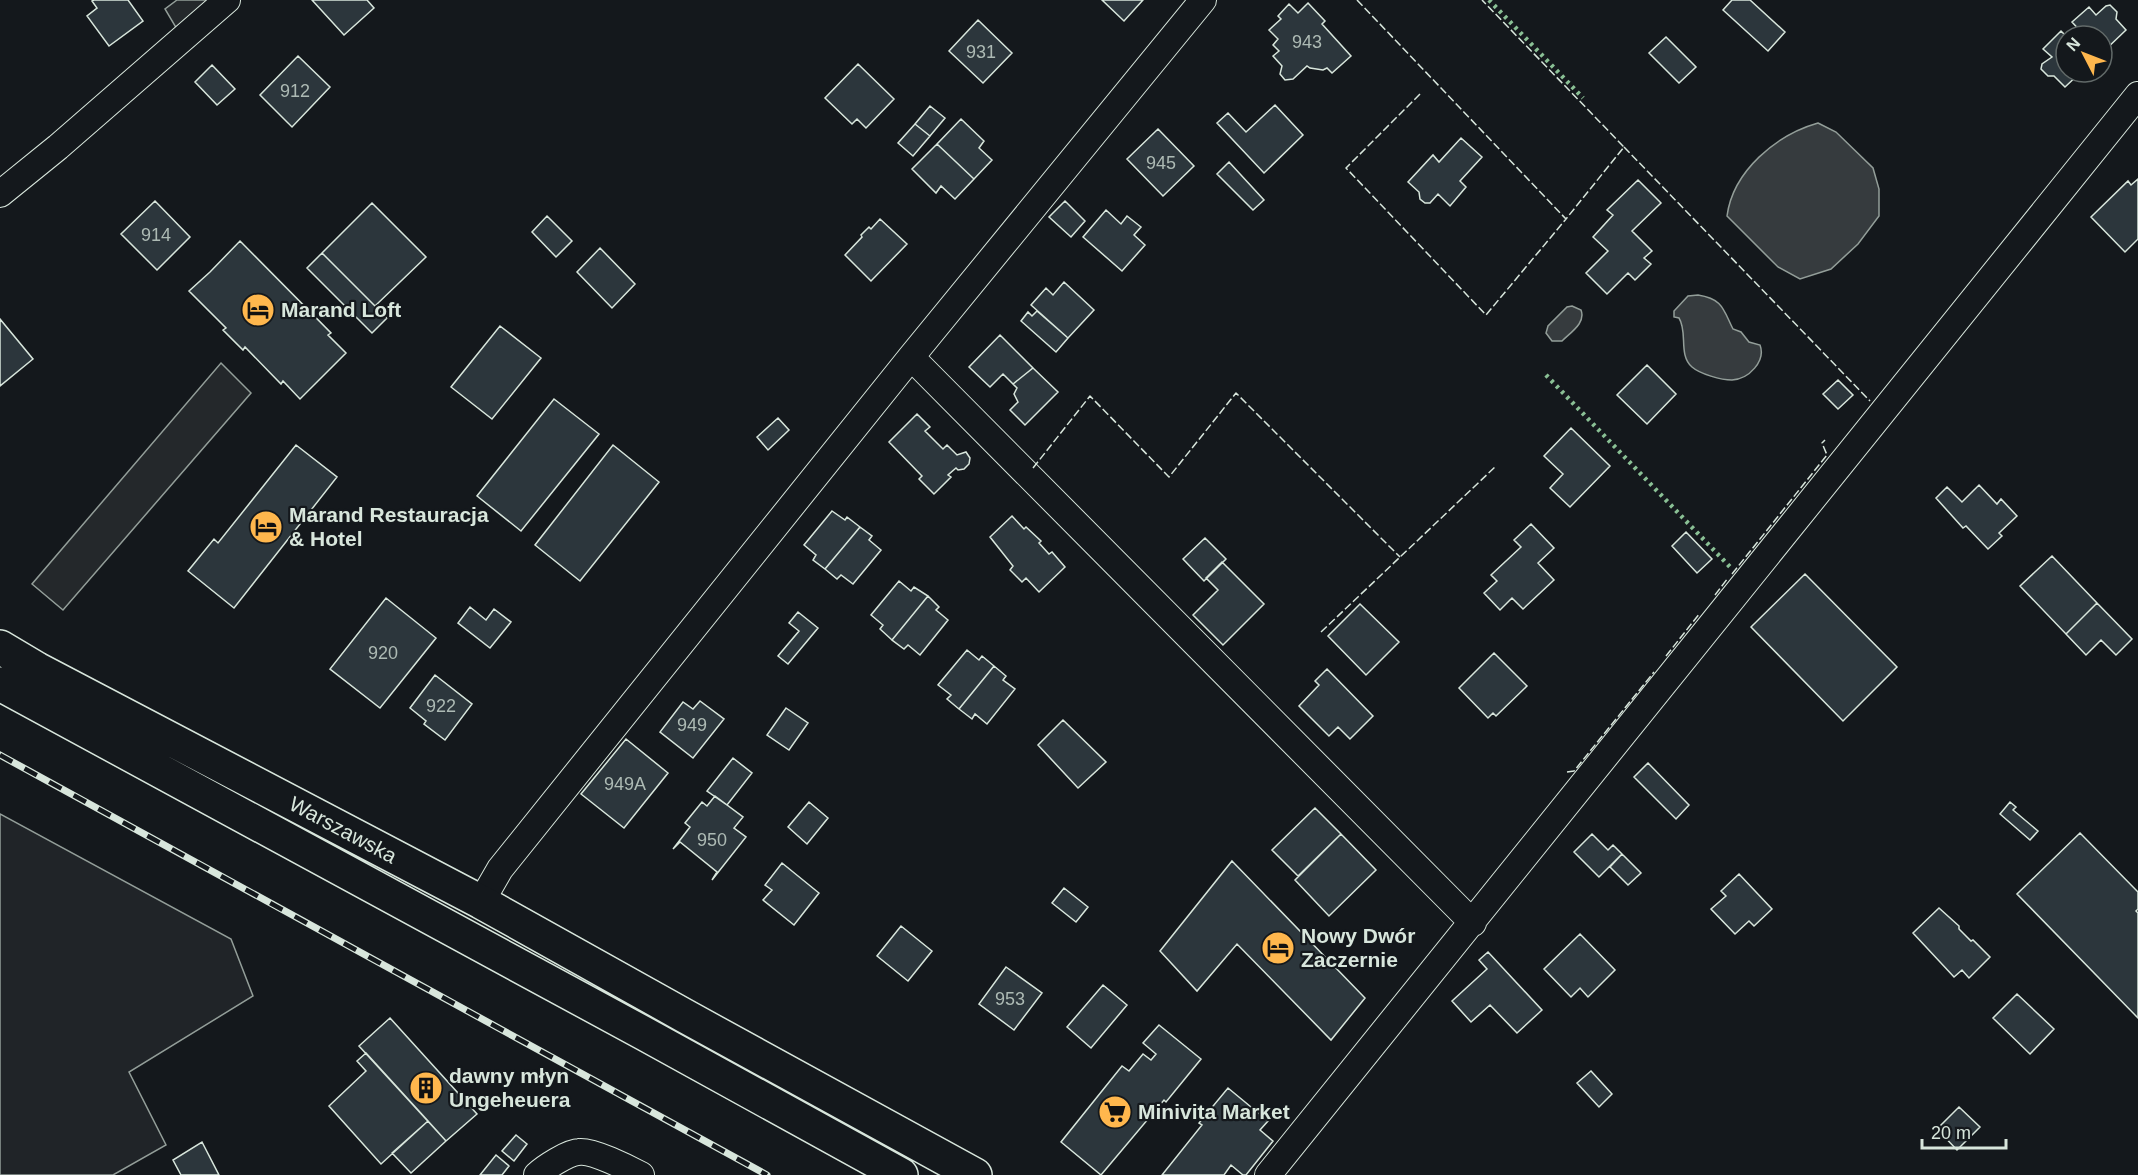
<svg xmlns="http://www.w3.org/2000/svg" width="2138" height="1175" font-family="Helvetica,sans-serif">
	<rect width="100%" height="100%" fill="#14181c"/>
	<path fill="#202428" stroke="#939e99" stroke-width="1.5" d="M0 814 231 939 253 996 129 1072 166 1145 113 1175H0Z"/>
	<path fill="#24282b" stroke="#939e99" stroke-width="1.5" d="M177 0H217L178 31 165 9Z
		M221 363 251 393 63 610 32 584Z"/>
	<path fill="#363b3e" stroke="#939e99" stroke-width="1.5" d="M1818 123 1836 132 1873 168 1879 189V216L1858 244 1831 269 1800 279 1778 267 1727 216C1733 171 1776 135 1818 123Z
		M1698 295C1723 299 1723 309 1733 329L1741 332 1749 342 1760 345C1766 361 1749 379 1732 380 1721 380 1700 374 1692 367 1678 355 1688 332 1679 318L1674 317V311L1688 296Z
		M1572 306 1581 310C1586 323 1571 332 1562 341H1552L1546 333 1548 326 1567 307Z"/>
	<path fill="#2c363c" stroke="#d8e6dc" stroke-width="1.5" d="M94 0H128L143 21 109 46 87 16 97 8 92 1Z
		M312 0H367L374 8 344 35Z
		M1102 0H1143L1124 21Z
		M1732 0H1750L1785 32 1768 51 1723 10Z
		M1308 3 1325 21 1322 24 1351 56 1332 73 1327 68 1323 70 1310 68 1307 66 1293 79 1285 80 1280 74 1282 66 1273 56 1279 51 1273 45 1278 39 1269 30 1281 19 1278 16 1289 4 1298 13Z
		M2110 5 2117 12 2116 19 2126 30 2102 53V36H2085L2072 22 2089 7 2096 15 2106 6Z
		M978 20 1012 53 983 83 949 51Z
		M2061 31 2066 36V72H2081L2065 87 2054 76H2048L2041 69 2042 64 2052 57 2043 49Z
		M1666 37 1696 67 1679 83 1649 53Z
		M298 56 330 87 292 127 260 95Z
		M858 64 894 99 866 128 857 119 852 124 825 98Z
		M212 65 235 89 217 105 195 82Z
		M1275 105 1303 135 1264 173 1217 123 1228 113 1246 132Z
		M930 106 945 118 930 136 915 124Z
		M961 119 984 141 979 148 992 160 974 179 937 144Z
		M915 124 930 136 913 156 898 143Z
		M1158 129 1194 166 1163 196 1127 159Z
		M1461 138 1482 157 1460 181 1466 187 1450 206 1438 194 1430 203H1425L1420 199 1419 192 1408 182 1433 155 1439 162Z
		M937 144 974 179 955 199 941 186 936 193 912 169Z
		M1229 162 1264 200 1253 210 1217 174Z
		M2138 179V239L2125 252 2091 217 2128 181 2131 185Z
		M1638 180 1661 203 1632 231 1652 251 1644 258 1651 264 1635 280 1628 273 1607 294 1586 273 1608 251 1593 237 1613 215 1607 210Z
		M155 201 190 237 157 270 121 234Z
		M1065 201 1085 221 1071 237 1049 217Z
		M372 203 426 257 375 306 322 253Z
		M1106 210 1121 224 1127 216 1141 227 1134 235 1145 245 1122 271 1083 237Z
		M547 216 572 241 556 257 532 232Z
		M880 219 907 244 871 281 845 255 862 237 861 235 869 227 871 229Z
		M240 241 331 333 328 335 346 353 300 399 283 381 281 384 245 347 243 350 223 330 226 328 189 291 210 272Z
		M600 248 635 284 612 308 577 272Z
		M322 253 387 318 372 333 307 268Z
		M1064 282 1094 310 1068 338 1031 305 1046 288 1053 295Z
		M1037 311 1068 338 1056 352 1021 321 1028 312 1032 316Z
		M0 319 33 359 0 386Z
		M500 326 541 358 492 419 451 387Z
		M1000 335 1033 368 1013 384 1003 374 990 387 969 367Z
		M1647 365 1676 394 1647 424 1617 395Z
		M1033 368 1058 392 1025 425 1010 410 1018 402 1014 394 1017 388 1013 384Z
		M1838 380 1853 395 1838 409 1823 394Z
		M554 399 599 434 521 531 477 496Z
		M917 414 930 427 925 431 943 449 947 445 957 455 966 452 970 458 969 464 964 469 958 470 956 468 948 475 951 477 934 494 919 479 922 476 889 442Z
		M778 418 789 430 768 450 757 437Z
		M1571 428 1610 466 1570 507 1550 488 1563 474 1544 456Z
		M296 445 337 477 234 608 188 571 214 539 218 543Z
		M613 445 659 482 580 581 535 545Z
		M1979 485 1997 504 2001 499 2017 516 1999 533 2002 536 1988 549 1966 526 1963 528 1936 498 1947 487 1962 502Z
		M832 511 845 520 847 517 860 527 825 569 813 560 816 555 804 545Z
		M1012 516 1024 529 1026 527 1041 541 1039 543 1049 554 1052 552 1065 567 1039 592 1026 578 1022 582 1010 570 1013 566 990 537Z
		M1531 524 1554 548 1538 563 1554 580 1523 609 1512 598 1500 610 1484 593 1497 581 1491 575 1521 547 1514 540Z
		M860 527 872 536 869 540 881 550 853 584 841 575 837 579 825 569Z
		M1686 532 1712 559 1697 573 1672 546Z
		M1205 538 1226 559 1204 581 1183 559Z
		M2052 556 2097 603 2066 634 2020 586Z
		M1222 562 1264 604 1223 645 1193 615 1218 590 1206 578Z
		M1805 574 1897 667 1843 721 1751 627Z
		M899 581 911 591 914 587 928 596 892 640 880 629 883 625 871 615Z
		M928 596 939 607 936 610 948 620 920 655 908 645 904 649 892 640Z
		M386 598 436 638 380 708 330 669Z
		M2097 603 2132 639 2116 655 2101 640 2086 655 2066 634Z
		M1360 604 1399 642 1366 675 1328 636Z
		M470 607 486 620 494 609 511 622 490 648 458 623Z
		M798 612 818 628 788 664 778 656 799 631 789 623Z
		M967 650 979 660 982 656 994 666 959 709 947 699 951 695 938 685Z
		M1494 653 1527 686 1496 716 1493 713 1488 718 1459 688Z
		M994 666 1006 676 1003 680 1015 689 987 724 975 714 972 719 959 709Z
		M1327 669 1373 716 1350 739 1338 727 1329 736 1299 706 1319 685 1315 681Z
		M435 675 472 704 445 740 424 724 426 721 410 708Z
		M700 701 724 719 693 758 660 732 683 702 693 709Z
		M786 708 808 723 789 750 767 735Z
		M1063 720 1106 762 1078 788 1038 745Z
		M626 739 668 773 624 828 581 794Z
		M733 758 752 773 727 805 707 791Z
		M1648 763 1689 805 1676 819 1634 777Z
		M715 796 743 817 734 828 746 837 712 880 717 872 680 842 673 849 690 827 685 823 702 802 707 806Z
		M809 802 828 818 807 844 788 827Z
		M2010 802 2016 807 2013 810 2038 831 2030 840 2000 814Z
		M1315 808 1341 834 1298 876 1272 850Z
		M2080 833 2138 892V909L2136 911 2138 913V1018L2017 894Z
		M1341 834 1376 870 1329 916 1295 880Z
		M1592 834 1608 850 1613 845 1622 854 1599 877 1574 852Z
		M1622 854 1641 873 1628 885 1610 867Z
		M1232 861 1365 998 1331 1040 1237 944 1197 991 1160 951Z
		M782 863 819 893 794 925 763 900 772 890 765 885Z
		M1739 874 1772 909 1754 926 1749 921 1735 934 1711 909 1726 896 1721 891Z
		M1064 888 1088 907 1076 922 1052 903Z
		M1939 908 1959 926V929L1971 941 1973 940 1990 957 1969 978 1962 970 1954 977 1913 933Z
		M901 926 932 951 908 981 877 956Z
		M1580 934 1615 970 1588 997 1580 988 1571 997 1544 969Z
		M1488 952 1542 1010 1517 1033 1490 1005 1471 1022 1452 1001 1487 969 1479 960Z
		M1006 967 1042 993 1014 1030 979 1004Z
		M1103 985 1127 1005 1091 1048 1067 1027Z
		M2017 994 2054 1029 2030 1054 1993 1018Z
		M390 1018 477 1114 446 1141 359 1046Z
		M1159 1025 1201 1059 1166 1102 1164 1100 1101 1175 1061 1142 1122 1066 1129 1071 1143 1054 1151 1060 1156 1054 1143 1043Z
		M366 1053 428 1121 381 1164 329 1106 366 1071 357 1061Z
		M1591 1071 1612 1094 1599 1107 1577 1083Z
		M1228 1088 1268 1121 1260 1130 1273 1141 1246 1175H1243L1231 1165 1224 1175H1162L1202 1125 1199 1123Z
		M1959 1107 1980 1127 1957 1150 1937 1129Z
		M428 1121 446 1141 411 1173 392 1153Z
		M516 1135 527 1144 514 1161 502 1151Z
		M202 1142 219 1175H181L173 1160Z
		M496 1155 509 1166 502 1175H480Z"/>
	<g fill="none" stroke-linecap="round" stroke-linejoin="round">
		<g stroke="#d8e6dc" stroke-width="28">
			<path id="minor" d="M0 194 58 147 227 0
				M911 357 1473 923
				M481 902 500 869 911 357 1203 0
				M537 1175C544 1168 569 1152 579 1152 592 1150 628 1168 641 1175
				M1268 1175 2138 95"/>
		</g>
		<g stroke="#d8e6dc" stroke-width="36">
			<path id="secondary" d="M0 647 37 669 481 902 685 1016 975 1175
				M0 684 645 1034 901 1175"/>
		</g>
		<use href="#minor" stroke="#14181c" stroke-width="26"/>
		<use href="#secondary" stroke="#14181c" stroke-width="33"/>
		<g stroke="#d8e6dc" stroke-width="7">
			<path id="rail" d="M0 755 767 1175"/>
		</g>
		<use href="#rail" stroke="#14181c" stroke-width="4.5" stroke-dasharray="14" stroke-linecap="butt"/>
		<path stroke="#8ac095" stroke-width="4.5" stroke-dasharray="3 4.5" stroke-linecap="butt" d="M1489 0 1583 98
			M1546 375 1732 569"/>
		<path stroke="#d8e6dc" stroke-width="1.5" stroke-dasharray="8 3" stroke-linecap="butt" d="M1357 0 1566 219 1624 147 1482 0
			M1420 94 1346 168 1486 315 1566 219
			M1624 147 1870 401
			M1033 468 1090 396 1169 477 1236 393 1400 557
			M1732 574 1827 455 1822 443 1825 440
			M1715 595 1728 578
			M1321 632 1495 467
			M1666 656 1700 613
			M1567 772 1574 771 1654 672"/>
	</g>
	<defs>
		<g id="hotel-disc" transform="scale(1.725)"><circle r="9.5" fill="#ffb74d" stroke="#14181c"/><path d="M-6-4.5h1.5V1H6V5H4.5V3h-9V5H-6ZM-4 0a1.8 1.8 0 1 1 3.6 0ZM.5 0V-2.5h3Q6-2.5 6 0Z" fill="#111"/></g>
		<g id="building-disc" transform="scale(1.725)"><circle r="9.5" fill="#ffb74d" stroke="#14181c"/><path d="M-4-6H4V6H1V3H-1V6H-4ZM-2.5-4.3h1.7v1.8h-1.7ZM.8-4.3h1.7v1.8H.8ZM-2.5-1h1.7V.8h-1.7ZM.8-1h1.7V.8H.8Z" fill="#111"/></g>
		<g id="supermarket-disc" transform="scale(1.725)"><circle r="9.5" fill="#ffb74d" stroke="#14181c"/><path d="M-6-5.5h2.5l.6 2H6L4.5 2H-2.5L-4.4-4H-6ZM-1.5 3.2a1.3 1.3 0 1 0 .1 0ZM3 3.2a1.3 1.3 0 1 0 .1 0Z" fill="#111"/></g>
	</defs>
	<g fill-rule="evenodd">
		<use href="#hotel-disc" x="258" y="310"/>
		<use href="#hotel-disc" x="266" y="527"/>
		<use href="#hotel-disc" x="1278" y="948"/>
		<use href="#building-disc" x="426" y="1088"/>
		<use href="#supermarket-disc" x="1115" y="1112"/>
	</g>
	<g text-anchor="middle" stroke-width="4.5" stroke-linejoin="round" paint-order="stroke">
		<g font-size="18" fill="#adbab4">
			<text x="1307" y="48">943</text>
			<text x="981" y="58">931</text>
			<text x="295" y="97">912</text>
			<text x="1161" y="169">945</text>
			<text x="156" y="241">914</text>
			<text x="383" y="659">920</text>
			<text x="441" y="712">922</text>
			<text x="692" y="731">949</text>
			<text x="625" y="790">949A</text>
			<text x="712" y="846">950</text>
			<text x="1010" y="1005">953</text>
		</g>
		<g font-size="21" font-weight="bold" fill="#d8e6dc" stroke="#14181c" text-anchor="start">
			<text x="281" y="317">Marand Loft</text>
			<text x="289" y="522">Marand Restauracja<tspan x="289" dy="24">&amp; Hotel</tspan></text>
			<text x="1301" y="943">Nowy Dwór<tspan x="1301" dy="24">Zaczernie</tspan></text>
			<text x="449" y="1083">dawny młyn<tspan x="449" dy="24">Ungeheuera</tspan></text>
			<text x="1138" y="1119">Minivita Market</text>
		</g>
		<g font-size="21" fill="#d8e6dc" stroke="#14181c">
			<text transform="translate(343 830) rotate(28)" y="7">Warszawska</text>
		</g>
	</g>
	<g transform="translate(2084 54) rotate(312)"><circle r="28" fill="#14181c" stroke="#626a69" stroke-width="1.5"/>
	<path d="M0-4.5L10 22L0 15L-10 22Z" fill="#ffb74d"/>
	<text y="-9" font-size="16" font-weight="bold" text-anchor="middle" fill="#d8e6dc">N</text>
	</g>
	<path d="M1922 1139v9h84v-9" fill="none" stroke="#d8e6dc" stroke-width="3"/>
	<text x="1931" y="1139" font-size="18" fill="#d8e6dc" stroke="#14181c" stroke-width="4.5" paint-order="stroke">20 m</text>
</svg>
